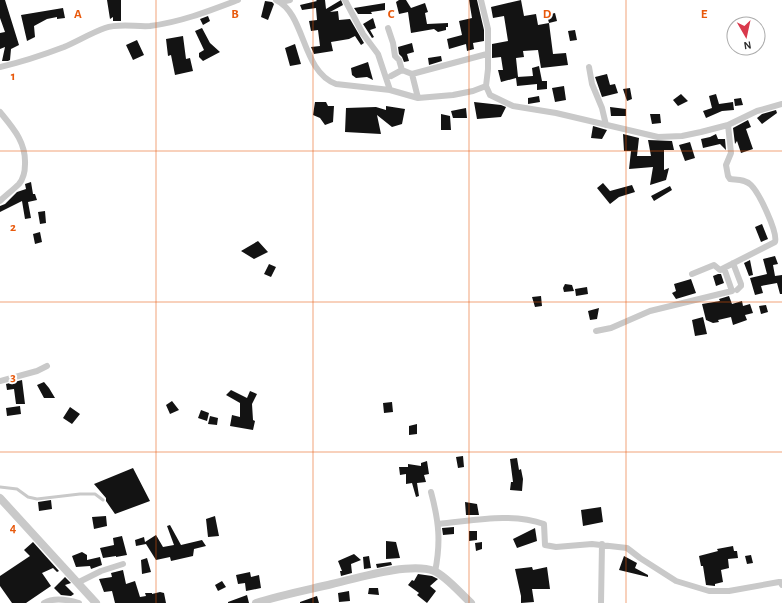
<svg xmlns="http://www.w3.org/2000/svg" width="782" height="603" font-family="'Alegreya Sans',sans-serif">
	<rect width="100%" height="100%" fill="#fff"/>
	<path fill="#131313" d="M0 0H5L19 45 11 49 10 60 8 61H2L5 47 0 49V33L5 32 0 18Z
		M107 0H121V21H113V17L110 19Z
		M316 0H325L326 9 341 0 343 5 330 12 338 11 339 20 350 19 364 43 361 45 355 36 349 39 331 42 333 51 314 54 311 47 320 46 318 30 311 31 309 21 317 20 316 8 302 10 300 5 317 1Z
		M399 0H406L411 8 425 3 428 12 425 13 427 24 448 23V27H446V30L438 32 434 29 411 33 408 12 399 14 396 2Z
		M469 0H477L484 30V41L473 43 474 49 467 51 466 44 449 49 447 39 462 35 459 21 472 18Z
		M521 0 524 16 536 14 538 25 549 23 547 15 555 13 557 21 549 23 553 54 566 53 568 65 541 68 538 50 523 51 524 57 516 58 518 77H517L533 76 532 68 539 66 542 81H547V89L537 90V84L517 86 516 78 501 82 498 70H503L501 57 492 58V44L508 41 504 16 493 18 491 7Z
		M265 1 272 2 274 4 268 20 261 17Z
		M385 3V10L371 12 372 14H358L354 8Z
		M63 8 65 18 57 19V17L47 19 34 26 35 37 27 41 21 15Z
		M208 16 210 21 203 25 200 19Z
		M373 18 376 28 370 30 374 37 372 38 363 24Z
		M202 28 210 43 220 52 203 61 199 57V53L204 50 195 31Z
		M575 30 577 40 570 41 568 31Z
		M183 36 186 59 190 58 193 71 175 75 171 55 168 56 166 39Z
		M137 40 144 55 133 60 126 45Z
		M412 43 414 52 407 54 409 61 404 62 402 57 399 54 398 47Z
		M295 44 301 64 290 66 285 48Z
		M441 56 442 61 429 65 428 58Z
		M368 62 373 80 367 77 356 78 352 75 351 68Z
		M607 74 610 85 615 84 618 93 602 97 595 77Z
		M564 86 566 100 555 102 552 88Z
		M630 88 632 99 627 101 623 89Z
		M681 94 688 101 678 106 673 100Z
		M716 94 719 104 733 102 734 110 722 111 706 118 703 111 712 108 709 96Z
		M539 96 540 102 528 104V98Z
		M741 98 743 105 735 106 734 99Z
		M315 102H326L328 106H334L333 122 325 125 320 118 313 115Z
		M474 102 501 105 506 107 501 117 477 119Z
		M386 106 405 109 402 124 392 127 377 115 381 134 345 132 346 108 376 107 386 110Z
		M610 107 626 109V116H611Z
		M466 108 467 118H453L451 111Z
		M776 110 777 113 762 124 757 118 762 114Z
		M441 114 450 116 451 130H441Z
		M650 114H660L661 123 652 124Z
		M748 120 751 127 746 129 753 149 741 153 737 141 735 144 733 128Z
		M593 126 607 130 602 139 591 138Z
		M623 134 639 138 637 156H651L648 140 672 141 674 150H664V170L669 168 666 180 650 185 653 167 629 169 631 151H624Z
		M716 134 718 139H725L726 150 720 144 703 148 701 139 710 137Z
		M690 142 695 158 685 161 679 145Z
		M31 182 33 194H35L37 200 28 202 31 218 25 219 22 201 0 212V206L5 204 17 192 26 189 25 184Z
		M603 183 610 191 632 185 635 192 619 197 610 204 597 188Z
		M670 186 672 190 654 201 651 196Z
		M45 211 46 223 40 224 38 212Z
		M762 224 768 239 761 242 755 227Z
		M40 232 42 242 35 244 33 234Z
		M258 241 268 252 254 259 241 251Z
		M775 256 778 264 773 265 775 276 782 275V294H780L777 283 761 286 763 293 755 295 750 278 767 274 763 259Z
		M750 260 753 275 749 276 744 263Z
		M269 264 276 267 271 277 264 274Z
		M718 274H721L724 283 716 286 713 276Z
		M691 279 696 293 676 299 672 293 676 291 674 284Z
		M565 284 572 285 574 291 564 292 563 288Z
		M587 287 588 294 576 296 575 289Z
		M541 296 542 306 535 307 532 297Z
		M729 296 732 304 742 301 743 306 750 304 753 313 745 315 747 320 733 325 731 317 718 320 719 322 713 323 706 320 702 304 720 301 719 299Z
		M766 305 768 312 761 314 759 306Z
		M599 308 597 319 590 320 588 311Z
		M703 317 707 334 695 336 692 320Z
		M22 380 25 404H16L14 389 7 390 6 384Z
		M44 382 49 388 55 398H44L37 385Z
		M231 390 247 398 250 391 257 394 252 404 253 420 255 421 253 430 230 426 232 415 240 417V403L226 395Z
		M172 401 179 410 170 414 166 405Z
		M392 402 393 412 384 413 383 403Z
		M20 406 21 414 7 416 6 408Z
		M70 407 80 414 72 424 63 418Z
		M201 410 209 413 207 421 198 418Z
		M210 416 218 418 217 425 208 424Z
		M417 424V434L409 435V426Z
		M463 456 464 467 458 468 456 457Z
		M517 458 519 470 521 469 523 479 522 491 510 490 511 482H513L510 459Z
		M427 461 429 474 424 475 426 482 417 483 419 496 416 497 412 483 406 484V474L400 475 399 467H408V464L421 466V463Z
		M133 468 150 501 115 514 106 501V498L94 484Z
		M51 500 52 509 39 511 38 502Z
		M465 502 477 504 479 515H466Z
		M601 507 603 522 583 526 581 510Z
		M106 516 107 526 94 529 92 517Z
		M215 516 219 536 208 537 206 519Z
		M170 525 181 545 202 540 206 546 194 549 193 556 171 561 170 557 156 560 146 544 136 546 135 540 144 537 145 542 156 535 163 547 174 545 167 526Z
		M454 527V534L443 535 442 528Z
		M535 528 537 541 517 548 513 539Z
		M469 531H477V540L469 541Z
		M122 536 127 555 116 557V556L103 558 100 548 114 545 113 538Z
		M386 541 396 542 400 558 386 559Z
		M33 542 59 571 57 572 53 568 42 573 51 586 26 603H12L0 586V576L30 556 24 550Z
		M482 542V549L476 551 475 543Z
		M733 546 734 551H737L738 558 728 559 729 568 721 570 723 582 715 584V586L706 585 703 566H701L699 556 718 551 717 549Z
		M82 552 87 555V560L100 557 102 565 91 569 90 566 76 567 72 556Z
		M354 554 361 560 351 564 352 573 341 576 340 571H342L338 561Z
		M751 555 753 563 747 564 745 556Z
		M369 556 371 568 364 569 363 557Z
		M624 556 637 563 635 568 648 575V577L619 570Z
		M147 558 151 572 142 574 141 560Z
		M391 562 392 565 377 568 376 564Z
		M532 567 533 570 547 567 550 589H532L534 602 521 603V596L515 569Z
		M123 570 126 584 135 581 140 597 146 596 145 593H152V594L160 592 164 593 166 603H115L112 591 104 592 99 579 112 577 111 573Z
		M250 572 251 577 259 575 261 588 246 591 245 583 238 584 236 575Z
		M418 574 432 576 438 579 430 586 436 591 427 603 417 595 419 593 408 585 412 580 414 581Z
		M65 577 71 583 65 585 74 594 71 596 61 595 54 588Z
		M222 581 226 587 218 591 215 585Z
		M369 588H378L379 595 368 594Z
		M349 591 350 601 339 602 338 593Z
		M247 595 249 603H228V602Z
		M317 596 319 603H300V602Z"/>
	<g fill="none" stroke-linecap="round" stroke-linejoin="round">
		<path stroke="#c9c9c9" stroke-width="3" d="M0 487 17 489 28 497 37 499 80 494H95L103 500"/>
		<path stroke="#c9c9c9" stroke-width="6" d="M276 0C306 14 301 71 336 84L390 90 418 98 453 95 473 91 486 86 490 95 513 106 556 113 658 137 682 136 701 132 728 125 757 111 782 104
			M345 0 363 34 378 54 390 90
			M481 0 488 29V69L486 86
			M281 2 290 0
			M388 28 393 43 395 56 399 60 402 70 412 74 418 98
			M0 67C22 62 43 55 64 47 78 41 91 33 105 28 119 23 136 27 150 26 181 22 209 11 238 0
			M589 67 592 84 602 108 606 125
			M412 74 487 54
			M391 76 402 70
			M0 112C13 128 26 142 25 164 25 171 24 178 19 184 13 190 6 195 0 201
			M733 263 741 284V286L737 290
			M692 274 714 265 720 270 775 242C778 232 759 193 751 185 745 179 737 180 730 179L728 176 726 165 731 153 728 125
			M596 331 611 328 650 311 732 291 724 268
			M0 381 37 371 47 366
			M431 492C439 522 441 542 435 572
			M438 524C472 521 511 512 544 524L545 545 556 547 592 544 627 548 640 558 676 581 709 591H729L779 582H781L782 585
			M77 583 101 571 123 564
			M44 603C54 597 69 600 79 603
			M601 603 602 544"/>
		<path stroke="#c9c9c9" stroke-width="8" d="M0 498 96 603
			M256 603C281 595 307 590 332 584 358 578 410 562 434 571 446 576 461 594 471 603"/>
	</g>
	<path fill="none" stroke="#e8590c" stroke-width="1" stroke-opacity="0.55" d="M156 0V603M313 0V603M469 0V603M626 0V603M0 151H782M0 302H782M0 452H782"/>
	<g font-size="13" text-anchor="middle" font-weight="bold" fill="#e8590c" stroke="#fff" stroke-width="4" stroke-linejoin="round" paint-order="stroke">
		<text x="78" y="18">A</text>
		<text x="235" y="18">B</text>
		<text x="391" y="18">C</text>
		<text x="547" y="18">D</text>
		<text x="704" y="18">E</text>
		<text x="13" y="80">1</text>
		<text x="13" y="231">2</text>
		<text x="13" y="381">3</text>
		<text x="13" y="532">4</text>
	</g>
	<g transform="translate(746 36) rotate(171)"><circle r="19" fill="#ffffff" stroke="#ababab"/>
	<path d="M0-3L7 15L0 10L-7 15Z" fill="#d9394c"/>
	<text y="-6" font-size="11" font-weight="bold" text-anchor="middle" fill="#2c2c2c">N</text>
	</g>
</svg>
